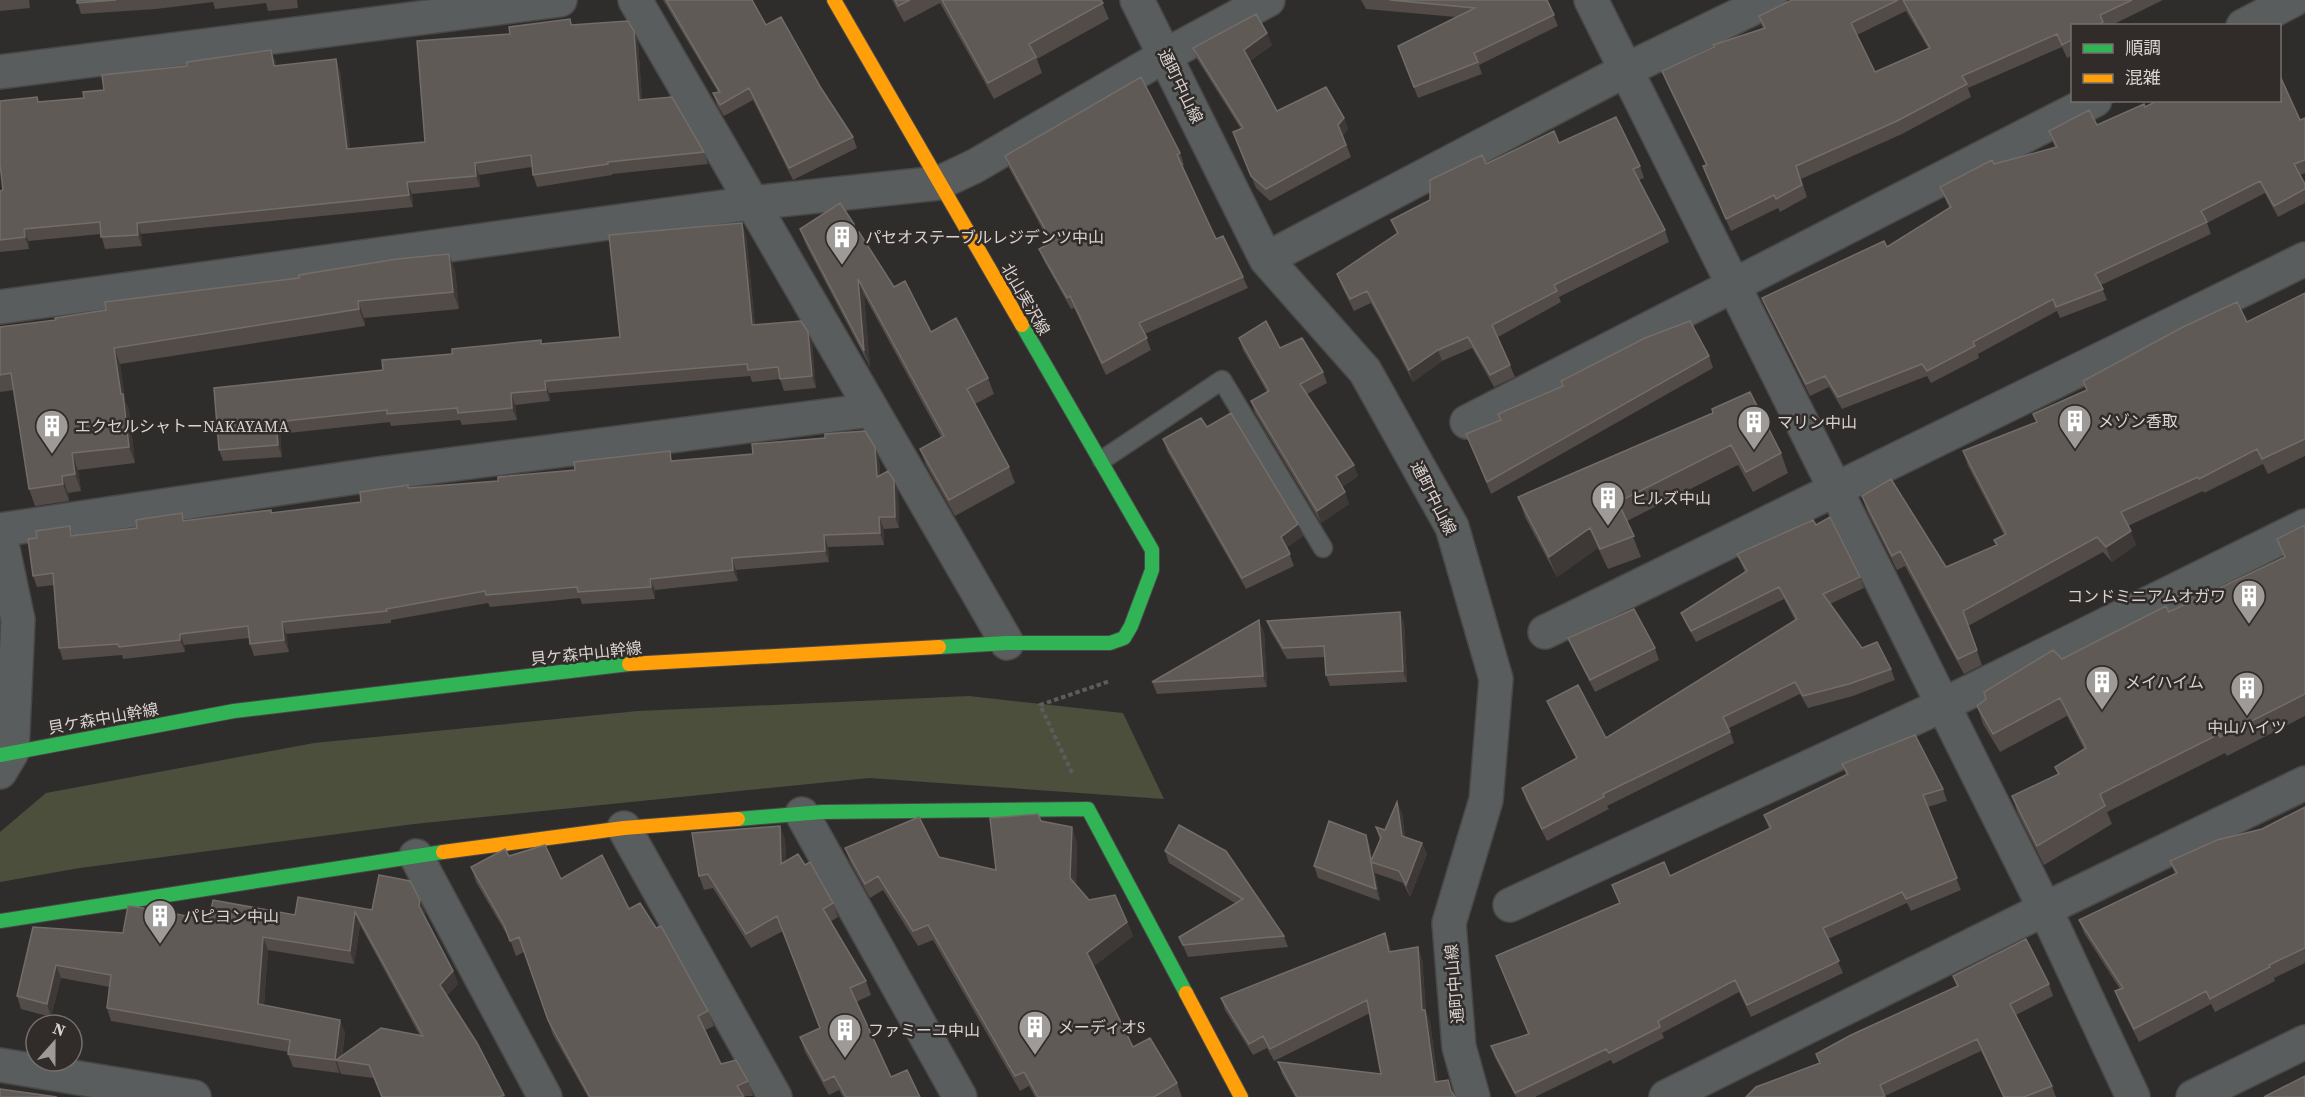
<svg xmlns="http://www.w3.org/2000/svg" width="2305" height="1097" font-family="'Source Serif 4','Noto Sans JP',serif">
	<rect width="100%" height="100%" fill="#2f2d2b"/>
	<path fill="#4c4f3b" d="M969 696 1123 713 1164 799 869 778 414 824 80 868 0 882V832L46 793 314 743 638 711Z"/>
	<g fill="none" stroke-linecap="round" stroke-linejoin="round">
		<g stroke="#494847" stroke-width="21">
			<path id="lane" d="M1102 460 1222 380 1323 548"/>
		</g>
		<g stroke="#494847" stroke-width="36">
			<path id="street" d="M635 0 1007 643
				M1137 0 1266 259 1365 371 1452 527 1496 679 1486 800 1449 923 1459 1047 1473 1097
				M1591 0 2045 909 2133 1097
				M2243 26 2293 0
				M0 72 560 0
				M1266 259 1626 70 1770 0
				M0 307 752 203 939 183 975 166 1166 55 1268 0
				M1467 422 2095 100
				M0 530 377 474 872 410
				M0 535 18 620 12 752 0 772
				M1545 632 2305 259
				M802 814 960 1097
				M624 828 775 1097
				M416 856 545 1097
				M1510 905 1943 705 2305 526
				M0 1065 194 1097
				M1666 1097 2045 909 2305 783
				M2193 1097 2305 1042"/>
		</g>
		<g stroke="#494847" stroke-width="16">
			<path id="fast" d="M939 647 1007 643H1110L1124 638 1131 626 1152 570V550L1022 325
				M0 755 234 711 629 664
				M738 819 822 812 1088 809 1186 993
				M0 921 443 852"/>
		</g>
		<g stroke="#494847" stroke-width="16">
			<path id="slow" d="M834 0 1022 325
				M629 664 939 647
				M443 852 624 828 738 819
				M1186 993 1241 1097"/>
		</g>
		<path stroke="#5a5d5d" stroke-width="4" stroke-dasharray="4.5 3" stroke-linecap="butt" d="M1072 773 1040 705 1110 681"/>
		<use href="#lane" stroke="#595d5e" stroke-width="18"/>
		<use href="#street" stroke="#595d5e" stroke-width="33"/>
		<use href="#fast" stroke="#30b455" stroke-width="14"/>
		<use href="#slow" stroke="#ff9f0a" stroke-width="14"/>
	</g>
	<path fill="#524b47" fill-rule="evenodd" d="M0 0H29L30 8 0 11Z
		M77 0H297L298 8 268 11 266 3 215 9 213 2 156 9 81 14Z
		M663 0H752L766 25 821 88 853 137 857 148 793 180 753 100 724 116 717 105 713 93 718 92Z
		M892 0H1101L1109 19 1037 59 1042 73 994 99 940 3 904 22Z
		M1361 0H1547L1558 26 1479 65 1482 74 1418 98 1398 46 1456 17 1366 9Z
		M1792 0H2163L2110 26H2073V55L2067 58 2062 47 1968 88 1971 97 1902 134 1801 179 1807 197 1780 212 1778 208 1731 231 1708 179 1703 166 1706 165 1667 84 1662 71 1714 48 1763 29 1759 16ZM1906 11 1928 48 1875 72 1857 35Z
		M570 19 572 25 638 43 642 100 704 152 708 164 612 174V175L537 187 533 175 532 167 479 175 480 187 412 194 413 207 141 234 142 246 105 249 101 234 28 241 29 249 0 252V191L3 190 37 97 39 102 84 98 104 90 187 66 271 50 276 66 340 71 350 149 425 142 510 34Z
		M1272 45 1250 61 1277 111 1344 118 1348 129 1343 136 1351 157 1270 201 1256 188 1233 132 1241 129 1197 59 1193 48Z
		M2145 107 2300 120 2305 118V173L2300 175 2305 184V203L2278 217 2265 193 2207 223 2211 234 2101 285 2107 300 2060 318 2057 311 1978 354 1979 358 1931 383 1927 376 1842 409 1829 387 1810 396 1767 310 1762 298 1887 247 1949 208 1940 187 1994 164 2055 148 2049 131 2097 125Z
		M1559 143 1640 166 1644 178 1639 180 1665 230 1669 242 1559 297 1561 302 1498 337 1515 377 1494 387 1472 348 1442 361 1413 382 1371 303 1354 311 1341 285 1337 274 1397 234 1391 220 1430 200 1486 164Z
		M1180 153 1184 165 1182 166 1216 239 1243 277 1248 288 1145 334 1151 350 1106 375 1074 308 1071 309 1044 261 1039 249 1050 243 1009 168 1005 156Z
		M800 229 857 233 894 287 931 332 988 378 994 394 975 404 1009 467 1015 483 955 516 926 465 920 449 941 437 864 295 870 367 806 245Z
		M746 235 755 324 808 332 812 344 816 388 784 391 780 379 752 382 750 376 549 393 550 401 515 405 517 420 462 425 460 420 391 426 390 422 280 434 282 457 223 461 219 450 383 370 452 354 541 340 542 344 620 337Z
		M455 270 459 309 364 318 365 326 120 364 125 401 129 410 135 463 78 470 81 491 68 493 69 501 35 506 29 489 14 390 0 392V327Z
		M2305 293V456L2268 474 2263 464 2204 493 2203 491 2128 526 2136 545 2112 562 2103 552 1968 626 1982 665 1964 674 1905 566 1897 570 1867 511 1862 496 1946 567 1996 545 2004 535 1968 466 1963 451 2036 422 2033 414 2087 390 2083 381 2247 322Z
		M1239 338 1280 348 1323 372 1327 383 1307 394 1358 476 1342 487 1349 504 1321 523 1255 413 1251 401 1267 392 1243 350Z
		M1709 356 1713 368 1491 494 1466 434 1500 420 1498 414Z
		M1712 409 1781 453 1788 473 1753 492 1738 465 1627 521 1641 557 1608 569 1598 548 1557 577 1525 517 1518 497 1713 413Z
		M1163 439 1298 524 1303 536 1287 547 1294 566 1246 589 1167 451Z
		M879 459 880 475 898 492 899 528 884 529V545L828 547 829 562 736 570 738 581 655 590V599L582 604 580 598 490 607 488 603 391 620V623L286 634 289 652 254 656 250 644 249 638 184 645 185 652 123 659 122 655 63 660 59 648 54 585 37 587 33 576 37 538 70 526 73 536 271 510 272 513 361 502 408 485 409 488 498 481 575 470 674 461Z
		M1816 525 1860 577 1864 588 1830 604 1862 648 1891 669 1895 680 1853 696 1808 708 1800 694 1729 728 1734 743 1607 806 1609 809 1547 841 1526 800 1522 788 1576 758 1552 712 1547 701 1606 738 1795 620 1784 599 1696 642 1686 624 1681 613 1745 572 1737 554Z
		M2305 525V716L2227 756 2225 753 2107 812 2112 824 2044 865 2018 814 2012 796 2058 775 2055 767 2084 749 2067 716 2000 752 1983 724 1977 706 2062 659 2169 612 2284 557 2277 539Z
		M1267 621 1404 623 1407 682 1330 686 1326 675 1325 657 1287 659 1271 632Z
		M1264 632 1267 687 1157 694 1152 682Z
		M1568 638 1655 648 1659 660 1595 692 1573 649Z
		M1842 764 1943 789 1947 801 1928 807 1961 890 1911 911 1907 903 1828 939 1843 973 1751 1017 1739 992 1662 1033 1664 1038 1613 1064 1611 1060 1535 1097H1516L1495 1058 1491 1046 1528 1034 1496 956 1619 903 1612 885 1670 876 1769 829 1764 815 1846 775Z
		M1397 802 1402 814 1405 837 1422 843 1427 854 1410 897 1403 883 1375 873 1380 901 1318 878 1314 866 1366 835 1370 847 1372 858 1380 840 1376 827 1385 830Z
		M2305 807V963L2274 978 2275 981 2215 1012 2211 1004 2139 1042 2120 1005 2115 991 2120 989 2084 933 2079 920 2175 874 2170 861 2262 829Z
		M1041 821 1077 842 1076 884 1089 900 1127 922 1133 936 1094 966 1133 1047 1177 1083 1182 1097H1035L1029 1086 1020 1091 933 940 918 946 883 890 870 898 850 862 845 848 939 857 996 870Z
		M1179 825 1284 936 1288 947 1188 957 1179 937 1235 903 1169 863 1165 851Z
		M780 826 785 840 786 861 805 865 833 903 838 917 830 922 866 981 871 995 856 1002 891 1077 920 1097H843L839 1090 829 1095 805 1052 800 1037 820 1028 783 931 751 948 713 888 704 890 699 876Z
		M509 856 629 909 708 1011 714 1026 705 1030 721 1064 748 1081 753 1096 588 1097 553 1035 524 952 516 956 510 940 476 882 471 867Z
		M420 900 425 913V916L453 971 458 984 447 995 505 1097H382L374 1078 341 1074 340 1071 339 1073 293 1067 288 1054 289 1052 111 1021 107 1008 110 987 61 978 51 1017 21 1009 17 996 33 927 123 933 209 920 372 910ZM360 925 420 1036 342 1056 345 1033 340 1020 264 1005 268 950 354 964Z
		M1385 933 1391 951 1422 958 1426 1011 1430 1022 1438 1082 1452 1093 1455 1097H1295L1282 1074 1278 1062 1381 1074 1370 1013 1274 1061 1267 1048 1253 1055 1225 1010 1221 998Z
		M1953 976 2049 984 2053 996 2016 1015 2052 1086 2056 1097H2003L1981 1051 1885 1096 1819 1063 1816 1054 1957 987Z"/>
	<path fill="#3e3936" d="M634 31 638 43 643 112 639 100Z
		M1267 33 1272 45 1248 62 1244 50Z
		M271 50 276 62 278 78 274 66Z
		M336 59 340 71 352 161 347 149Z
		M1344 118 1348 129 1343 136 1338 125Z
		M475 163 479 175 480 187 476 176Z
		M407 182 412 194 413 207 409 195Z
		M137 223 141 234 142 246 138 235Z
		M742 223 746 235 756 336 752 325Z
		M24 229 28 241 29 249 25 237Z
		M449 254 455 270 459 309 453 292Z
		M858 279 864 295 870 367 864 351Z
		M358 301 364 318 365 326 359 309Z
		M808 332 812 344 816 388 812 376Z
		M114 348 120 364 125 401 129 410 135 463 129 447Z
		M1438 350 1442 361 1413 382 1409 370Z
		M545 381 549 393 550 401 546 390Z
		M511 393 515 405 517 420 512 408Z
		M276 422 280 434 282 457 278 445Z
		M875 447 879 459 881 489 877 477Z
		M72 453 78 470 81 491 75 474Z
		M1354 465 1358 476 1340 488 1336 476Z
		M62 476 68 493 69 501 63 484Z
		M894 480 898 492 899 528 895 517Z
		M1345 492 1349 504 1321 523 1317 511Z
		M879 517 884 529V545L880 533Z
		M1298 524 1303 536 1285 548 1281 537Z
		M1590 528 1598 548 1557 577 1549 557Z
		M2131 531 2136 545 2112 562 2106 547Z
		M824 535 828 547 829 562 825 551Z
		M732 558 736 570 738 581 733 570Z
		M650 579 655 590V599L651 587Z
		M1400 612 1404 623 1407 682 1403 671Z
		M1259 620 1264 632 1267 687 1263 676Z
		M282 622 286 634 289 652 284 640Z
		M180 634 184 645 185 652 180 640Z
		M1397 802 1402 814 1406 847 1402 836Z
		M780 826 785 840 787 878 781 864Z
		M1072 827 1077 842 1076 892 1070 878Z
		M1366 835 1370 847 1373 862H1371Z
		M1422 843 1427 854 1410 897 1406 885Z
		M1371 862 1375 873 1380 901 1376 889Z
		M420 900 425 913 424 919 419 906Z
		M355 912 360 925 354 964 350 951Z
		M1127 922 1133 936 1093 967 1087 953Z
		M1385 933 1389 944 1393 964 1389 952Z
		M263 937 268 950 263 1017 258 1004Z
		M1418 947 1422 958 1426 1011 1430 1022 1439 1094 1435 1082 1422 1010Z
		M56 965 61 978 51 1017 47 1004Z
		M453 971 458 984 445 998 440 985Z
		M340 1020 345 1033 341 1061 336 1060 340 1071 339 1073 335 1060Z"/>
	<path fill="#605a56" stroke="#736d6a" stroke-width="1.5" d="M77 0H116L77 3Z
		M666 0H752L766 25 781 17 821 88 853 137 789 168 749 88 720 105 713 93 720 92Z
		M895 0H910L898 6Z
		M942 0H1101L1103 3 1029 44 1036 57 988 83Z
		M1390 0H1547L1554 15 1474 53 1478 62 1414 87 1398 46 1475 8Z
		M1792 0H1898L1851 23 1875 72 1930 48 1903 0H2132L2100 15 2103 22 2097 26H2073V39L2062 45 2057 34 1962 76 1967 84 1897 121 1796 166 1802 185 1776 199 1774 195 1726 219 1703 166 1707 165 1662 71 1714 47 1713 45 1765 28 1759 16Z
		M1256 14 1267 33 1244 50 1277 111 1326 87 1344 118 1338 125 1346 145 1266 189 1251 176 1233 132 1243 128 1193 48Z
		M570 19 571 25 628 21 634 31 639 100 672 97 704 152 608 162V164L533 175 531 155 475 163 476 176 407 182 409 195 137 223 138 235 101 237 100 222 24 229 25 237 0 240V191L3 190 0 164V101L37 97 38 102 84 98 83 92 104 90 102 75 187 66V62L271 50 274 66 336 59 347 149 425 142 417 41 510 34 509 27Z
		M2280 76 2300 120 2305 118V160L2294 164 2305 184V189L2274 206 2260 181 2201 211 2207 222 2095 274 2103 289 2056 307 2053 299 1973 342 1975 346 1927 371 1922 364 1838 397 1825 376 1806 384 1762 298 1884 241 1887 247 1951 207 1940 187 1992 160 1994 164 2057 147 2049 131 2089 110 2097 125 2144 104 2145 107 2159 100H2280Z
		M1141 77 1180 153 1177 155 1216 239 1223 236 1243 277 1139 323 1147 338 1102 363 1070 296 1067 298 1039 249 1052 242 1005 156Z
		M1616 117 1640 166 1633 169 1665 230 1554 285 1557 291 1492 325 1510 365 1490 375 1468 337 1438 350 1409 370 1367 291 1350 299 1337 274 1398 233 1391 220 1430 200V180L1482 155 1486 164 1554 131 1559 143Z
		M840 203 854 224V235L859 232 894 287 905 281 931 332 956 318 988 378 967 389 1009 467 949 500 920 449 944 436 858 279 864 351 800 229Z
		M742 223 752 325 801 321 808 332 812 376 780 379 778 367 748 370 747 364 545 381 546 390 511 393 512 408 458 413 457 408 387 414V410L276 422 278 445 219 450 214 388 383 370 382 360 452 354V349L541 340V344L620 337 609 235Z
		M449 254 453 292 358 301 359 309 114 348 121 394H123L129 447 72 453 75 474 62 476 63 484 29 489 11 373 0 375V327L56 320 55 318 106 310 105 302 299 278V275L397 259Z
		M2305 293V439L2262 459 2257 449 2199 479 2198 477 2121 512 2131 531 2106 547 2097 537 1963 611 1977 650 1958 659 1900 551 1892 556 1862 496 1891 479 1946 567 1997 545 1994 540 2006 534 1963 451 2037 422 2033 414 2087 390 2083 381 2183 327 2237 302 2247 322Z
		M1266 321 1280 348 1302 338 1323 372 1300 384 1354 465 1336 476 1345 492 1317 511 1251 401 1269 391 1239 338Z
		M1690 321 1709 356 1487 482 1466 434 1501 420 1498 414 1563 386 1561 381 1645 338Z
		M1750 392 1781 453 1746 472 1731 445 1618 502 1634 536 1600 549 1590 528 1549 557 1518 497 1713 413 1712 409Z
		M1231 413 1298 524 1281 537 1290 554 1242 578 1163 439 1201 418 1207 427Z
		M865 431 875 447 877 477 888 471 894 480 895 517H879L880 533 824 535 825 551 732 558 733 570 650 579 651 587 578 592 577 587 486 595 485 591 386 609 387 611 282 622 284 640 250 644 248 626 180 634V640L119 647 118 644 59 648 53 573 33 576 28 539 37 538 36 531 70 526 71 536 137 528 136 520 182 513 183 521 271 510V513L361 502 360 492 408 485V488L498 481V477L575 470 574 462 670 451 671 461 753 454 752 444 825 438V434Z
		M1830 517 1860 577 1823 594 1862 648 1877 642 1891 669 1849 684 1803 696 1795 682 1723 717 1730 732 1603 794 1604 797 1542 829 1522 788 1577 758 1547 701 1578 685 1606 738 1797 619 1779 587 1691 631 1681 613 1747 571 1737 554 1813 520 1816 525Z
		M2305 525V694L2220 737 2219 734 2100 794 2105 806 2037 846 2012 796 2059 774 2055 767 2086 748 2060 698 1993 734 1977 706 1986 699 1984 692 2053 650 2062 659 2166 606 2169 612 2285 557 2277 539Z
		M1634 609 1655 648 1590 680 1568 638Z
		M1400 612 1403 671 1326 675 1324 646 1283 648 1267 621Z
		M1259 620 1263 676 1152 682Z
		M1915 735 1943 789 1923 795 1957 878 1906 899 1902 892 1823 928 1839 961 1747 1005 1735 980 1658 1021 1660 1027 1609 1053 1606 1049 1515 1093 1491 1046 1529 1034 1496 956 1620 903 1612 885 1664 862 1670 876 1771 828 1764 815 1848 774 1842 764Z
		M1397 802 1402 836 1422 843 1406 885 1399 871 1371 862 1376 889 1314 866 1329 821 1366 835 1371 861 1381 838 1376 827 1385 830Z
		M2305 807V948L2269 965 2270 967 2210 999 2206 991 2134 1029 2115 991 2123 988 2079 920 2177 873 2170 861 2217 840 2262 829Z
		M1038 814 1041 821 1072 827 1070 878 1089 900 1115 895 1127 922 1087 953 1133 1047 1150 1038 1177 1083 1154 1097H1038L1024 1072 1015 1076 928 925 913 931 878 876 865 884 845 848 919 817 939 857 996 870 990 818Z
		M1179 825 1226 851 1284 936 1183 945 1179 937 1243 899 1165 851Z
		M780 826 781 864 798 854 805 865 810 862 833 903 823 909 866 981 850 988 891 1077 907 1070 920 1097H846L834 1076 824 1081 800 1037 820 1028 777 916 746 934 708 874 699 876 692 833Z
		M545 845 561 879 602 855 629 909 640 903 656 928 661 926 708 1011 698 1016 721 1064 736 1060 748 1081 737 1086 744 1097H590L548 1020 519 937 510 941 504 925 471 867 505 849 509 856Z
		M379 875 410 881 420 900 419 906 453 971 440 985 477 1043 504 1095 499 1097H382L369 1065 336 1060 381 1028 423 1036 355 912 350 951 263 937 258 1004 340 1020 335 1060 288 1054 290 1040 107 1008 111 975 56 965 47 1004 17 996 33 927 123 933 128 906H131L209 920 213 900 295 915 298 897 372 910Z
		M1385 933 1389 952 1418 947 1422 1010H1425L1435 1082 1448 1080 1451 1091 1455 1097H1297L1278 1062 1381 1074 1367 1000 1270 1049 1263 1036 1249 1044 1221 998Z
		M2026 939 2049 984 2010 1004 2052 1086 2024 1097H2004L1977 1039 1880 1085 1885 1097H1746L1756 1087 1820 1063 1816 1054 1851 1035 1958 986 1953 976Z
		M2305 1076V1097H2264Z
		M0 1089 57 1097H0Z"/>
	<defs>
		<g id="building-pin" transform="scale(1.725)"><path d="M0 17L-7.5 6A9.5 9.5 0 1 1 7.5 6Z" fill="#9d9a98" stroke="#312c29"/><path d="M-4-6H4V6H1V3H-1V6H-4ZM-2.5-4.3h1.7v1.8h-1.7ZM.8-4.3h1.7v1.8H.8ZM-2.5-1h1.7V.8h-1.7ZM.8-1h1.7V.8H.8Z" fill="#fff"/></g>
	</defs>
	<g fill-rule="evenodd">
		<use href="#building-pin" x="842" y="237"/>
		<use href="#building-pin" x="2075" y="421"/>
		<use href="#building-pin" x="1754" y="422"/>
		<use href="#building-pin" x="52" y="426"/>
		<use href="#building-pin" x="1608" y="498"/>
		<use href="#building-pin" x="2249" y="596"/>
		<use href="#building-pin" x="2102" y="682"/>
		<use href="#building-pin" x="2247" y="688"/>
		<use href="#building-pin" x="160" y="916"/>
		<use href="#building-pin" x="1035" y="1027"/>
		<use href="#building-pin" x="845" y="1030"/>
	</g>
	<g text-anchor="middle" stroke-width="5" stroke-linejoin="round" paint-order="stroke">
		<g font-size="16" fill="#d8d4d2" stroke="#312c29">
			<text transform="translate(1181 86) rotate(64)" y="6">通町中山線</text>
			<text transform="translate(1026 299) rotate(60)" y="6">北山実沢線</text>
			<text transform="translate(1434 498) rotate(63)" y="6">通町中山線</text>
			<text transform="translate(586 653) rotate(-6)" y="6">貝ケ森中山幹線</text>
			<text transform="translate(103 718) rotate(-10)" y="6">貝ケ森中山幹線</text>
			<text transform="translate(1454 984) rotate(-95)" y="6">通町中山線</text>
		</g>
		<g font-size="16" fill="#d8d4d2" stroke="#312c29" text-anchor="start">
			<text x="865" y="243">パセオステーブルレジデンツ中山</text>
			<text x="2098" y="427">メゾン香取</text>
			<text x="1777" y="428">マリン中山</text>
			<text x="75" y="432">エクセルシャトーNAKAYAMA</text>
			<text x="1631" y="504">ヒルズ中山</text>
			<text x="2226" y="602" text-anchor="end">コンドミニアムオガワ</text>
			<text x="2125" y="688">メイハイム</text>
			<text x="2247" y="733" text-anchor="middle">中山ハイツ</text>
			<text x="183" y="922">パピヨン中山</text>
			<text x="1058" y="1033">メーディオS</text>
			<text x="868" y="1036">ファミーユ中山</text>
		</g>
	</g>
	<rect x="2071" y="24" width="210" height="78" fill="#312c29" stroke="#746f6d" stroke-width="1.5"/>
	<rect x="2083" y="44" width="30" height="9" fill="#30b455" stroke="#746f6d" stroke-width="1.5"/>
	<text x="2125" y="54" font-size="18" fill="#d8d4d2">順調</text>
	<rect x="2083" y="74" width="30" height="9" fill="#ff9f0a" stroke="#746f6d" stroke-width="1.5"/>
	<text x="2125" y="84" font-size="18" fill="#d8d4d2">混雑</text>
	<g transform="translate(54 1043) rotate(21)"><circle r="28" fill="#312c29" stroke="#746f6d" stroke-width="1.5"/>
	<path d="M0-4.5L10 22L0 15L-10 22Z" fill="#9d9a98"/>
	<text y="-9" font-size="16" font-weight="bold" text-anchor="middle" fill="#d8d4d2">N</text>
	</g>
</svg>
